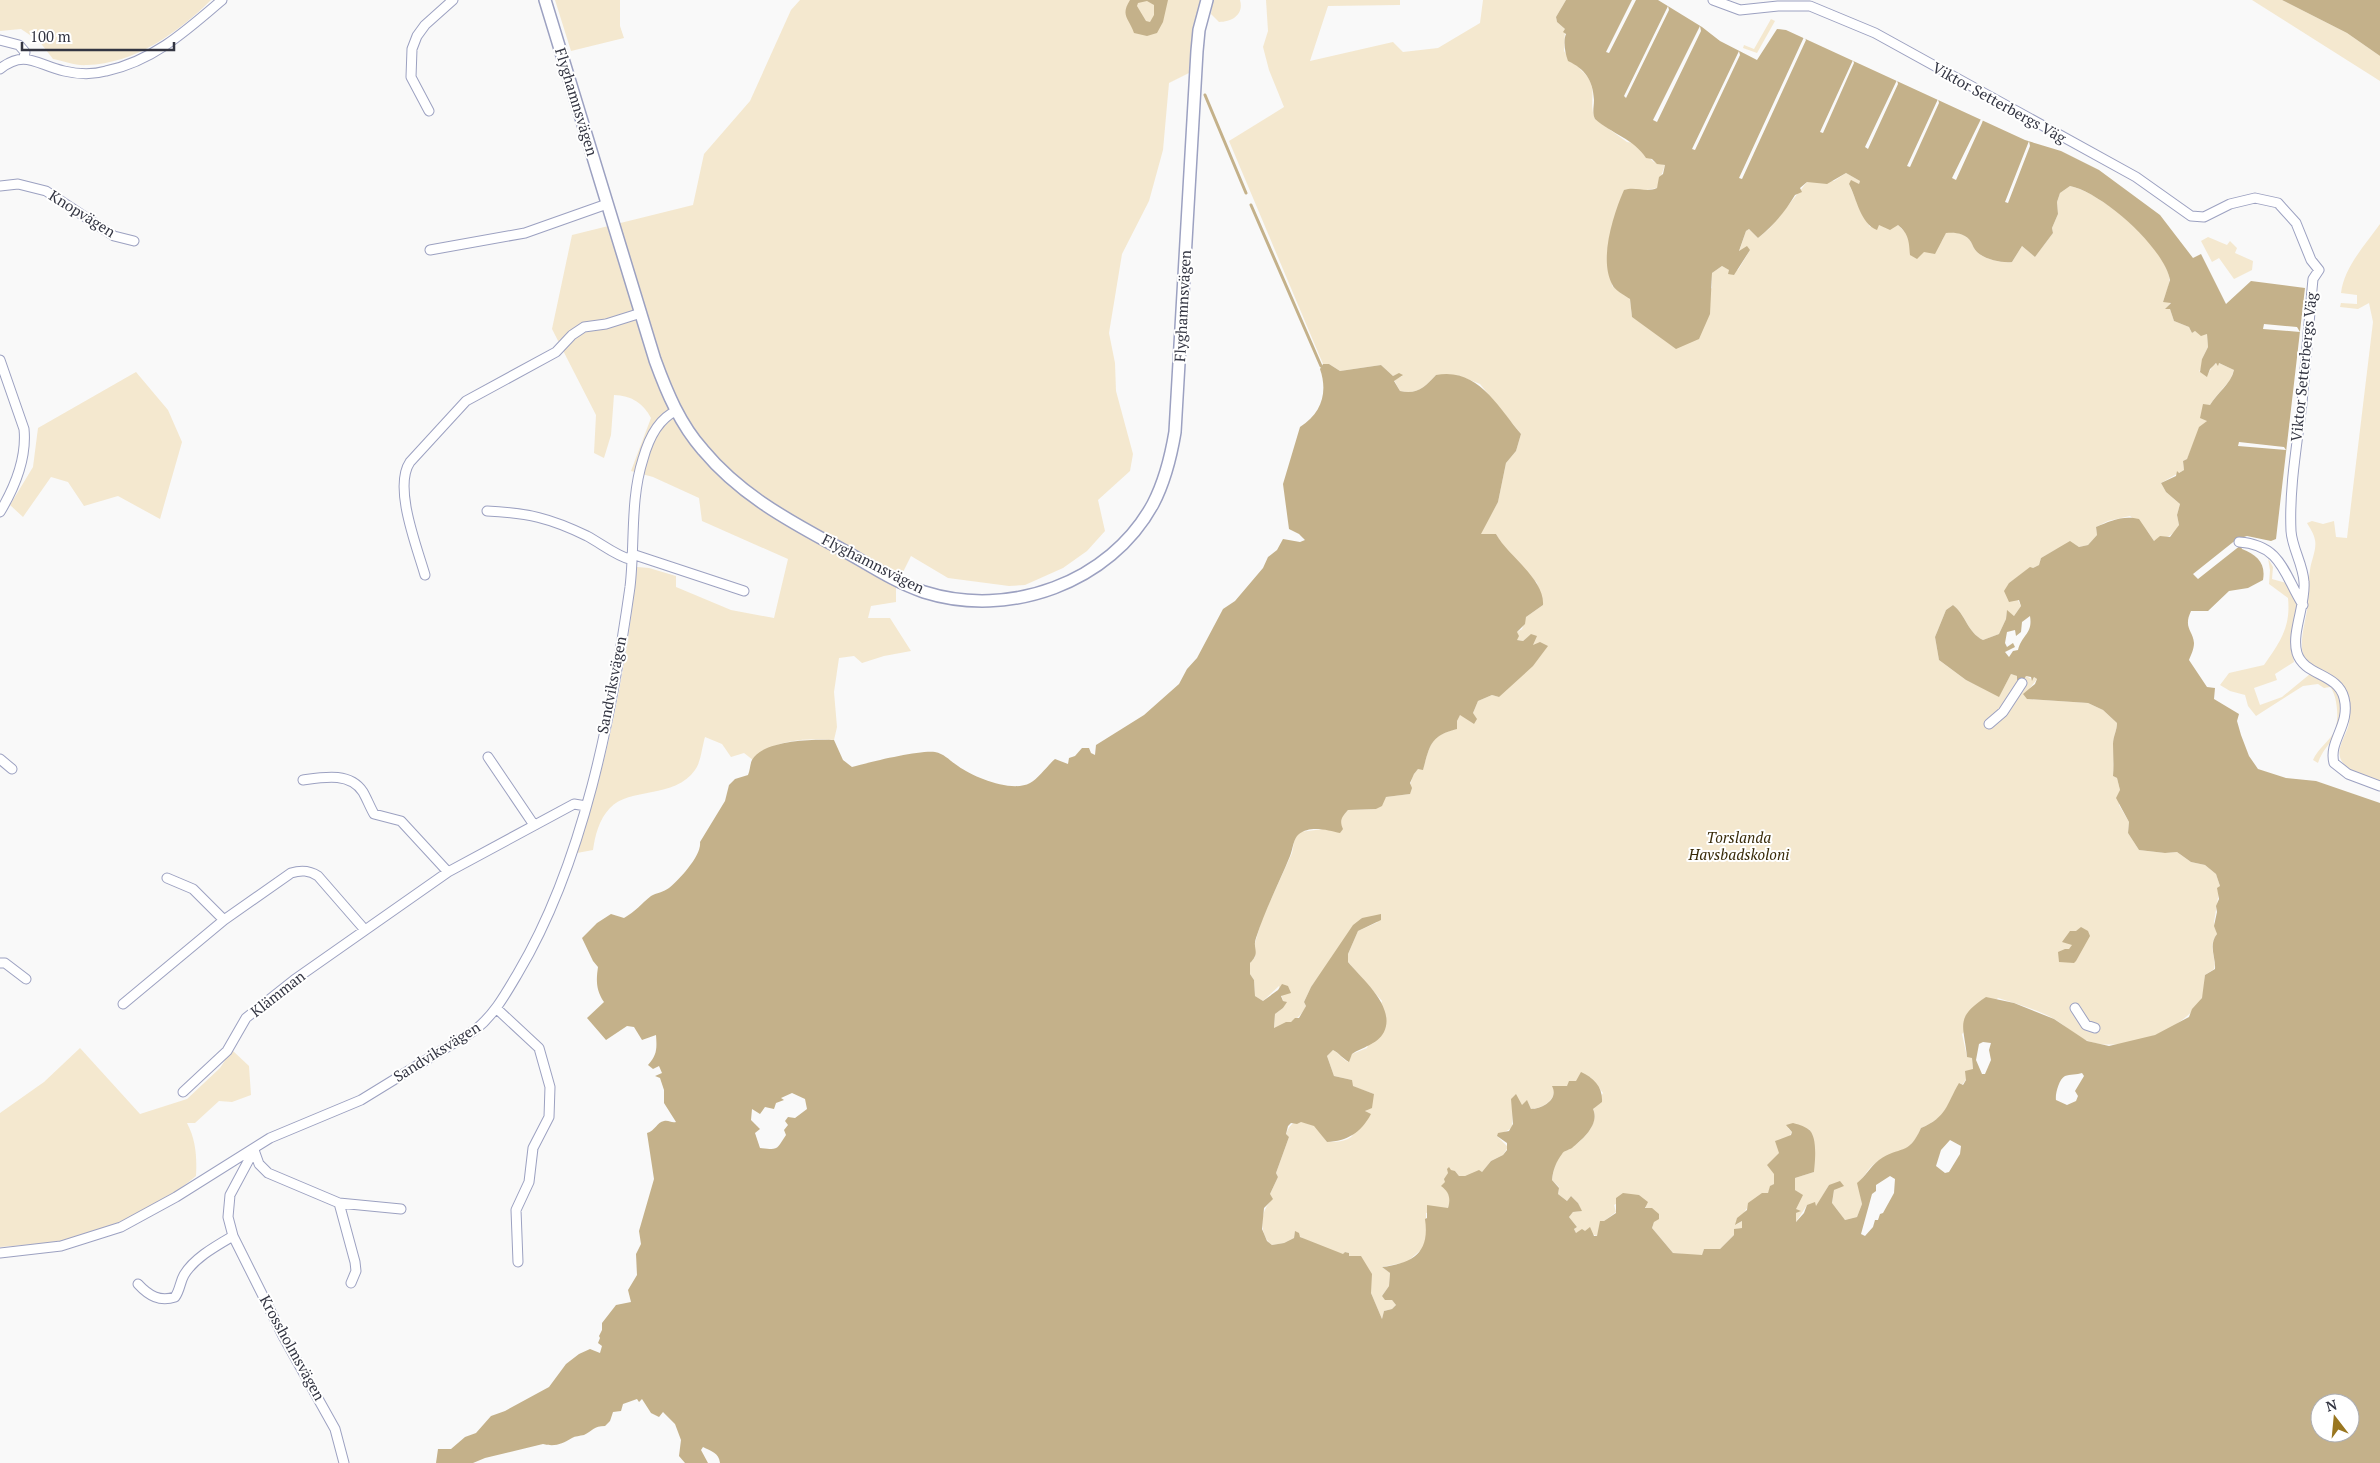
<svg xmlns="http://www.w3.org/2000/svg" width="2380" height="1463" font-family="'PT Serif',serif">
	<rect width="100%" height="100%" fill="#f9f9f9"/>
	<path fill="#f4e8cf" d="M0 0H211C179 32 134 64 87 65 76 66 64 61 53 59L39 41 21 29 0 31Z
		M555 0H620V26L624 38 571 51Z
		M800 0H1211L1204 27 1201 67 1169 83 1163 150 1149 201 1122 254 1109 333 1115 363 1116 391 1133 454 1130 471 1098 500 1105 531 1087 551 1063 568 1025 585 1009 586 948 578 911 556 896 586V602L871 606 868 618H890L911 651 884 656 862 663 854 656 839 658 834 692 837 727 834 740C808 738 772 739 753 760L744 753 731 757 722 744 705 737C702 747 701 762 695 770 675 799 629 787 610 808 599 819 595 836 593 850L577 853C608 761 627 664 637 567L649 568 676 576V587L731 610 774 618 788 559 702 521 699 498 653 477 631 471 651 418C644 404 631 395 614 395L611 435 604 458 594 453 596 415 552 329 572 235 693 205 704 154 750 101 791 10Z
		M1213 0H1240C1244 14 1233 22 1219 22L1211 14Z
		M1266 0H1400V5L1328 6 1310 61 1393 42 1403 52 1438 48 1480 23 1483 0H1566L1556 17 1557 22 1565 29 1564 51 1572 63C1577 64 1577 66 1581 70 1601 87 1587 100 1595 119L1627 142 1633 143 1654 162 1665 165 1657 188 1622 195 1618 208 1612 286 1630 299 1632 317 1647 326 1712 288V273L1722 266 1730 270H1738L1750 250 1739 252 1746 231 1749 229 1758 238 1770 228 1807 182 1834 181 1846 173 1860 181 1859 184H1849L1861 212 1870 227 1878 224 1898 225 1924 252 1942 241 1946 232C1954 232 1966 233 1971 242 1973 246 1974 249 1977 252 1986 260 2002 263 2012 262L2022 246 2035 257 2053 233 2052 228 2058 214 2057 202 2060 193 2070 186C2101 192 2162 245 2169 276 2171 283 2165 295 2163 302H2171L2166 309H2170L2174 321 2189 327 2192 333 2195 331 2202 335 2207 334 2208 347 2202 359V368L2199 371 2207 376 2213 365 2219 363 2234 370 2230 380 2214 399 2210 405 2207 421 2195 440 2187 459 2183 461 2184 470 2161 483 2166 492 2180 504 2177 515 2179 525C2174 536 2166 538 2154 541L2148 532 2130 516 2108 521 2096 527 2097 535 2088 545 2079 547 2074 544 2055 550 2041 558 2039 565 2033 568H2030L2009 583 2021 606 2014 616 2007 611 2006 619 1999 634 1983 640C1967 632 1966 615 1953 605L1946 610 1935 637 1939 660 1966 680 1999 696 2011 674 2017 676 2023 681 2026 676 2033 680 2034 677 2037 679 2030 688 2027 699 2088 703 2103 710 2117 723C2117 731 2113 736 2113 744 2113 755 2114 764 2113 776L2117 778 2120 790 2119 805 2129 822 2128 833 2139 850 2165 853 2177 852 2191 862 2205 865 2216 874 2220 886 2214 922 2217 934C2207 946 2217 958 2214 969L2205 975C2204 982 2206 991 2202 998 2186 1030 2122 1054 2088 1041 2076 1037 2066 1026 2056 1020 2039 1010 2017 1004 1998 998L1962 1034 1967 1057H1972L1973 1070 1962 1085 1960 1083C1945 1106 1949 1116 1921 1128 1909 1157 1896 1148 1873 1165 1867 1170 1864 1178 1858 1183L1862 1204 1857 1217 1845 1220C1840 1215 1838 1209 1832 1204L1834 1190 1839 1187 1829 1185 1816 1207 1807 1205 1796 1222V1213L1800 1211 1795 1209 1802 1195 1795 1190V1178L1814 1172 1813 1136 1809 1129 1788 1128 1792 1132 1779 1153 1774 1174V1184L1771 1186 1768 1193C1750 1198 1746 1211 1736 1225L1742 1221V1228L1736 1229 1734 1235 1720 1249H1704L1702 1256 1673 1253 1652 1228 1654 1222 1639 1195H1632L1614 1205 1616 1212 1604 1221 1597 1236 1584 1231 1576 1233 1574 1229 1577 1227 1569 1217 1573 1212 1581 1211 1578 1203 1571 1196 1567 1201 1558 1194 1559 1187 1552 1180C1553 1171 1556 1158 1563 1152 1565 1150 1568 1150 1570 1149 1582 1141 1600 1124 1593 1109L1603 1093 1590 1077 1567 1086H1553C1558 1099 1543 1109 1531 1109L1527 1101 1522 1106 1513 1104 1512 1128 1497 1136 1508 1147 1503 1155 1491 1161 1482 1172C1474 1173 1468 1177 1459 1176L1455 1171 1448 1173C1445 1182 1445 1191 1451 1199L1448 1208 1426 1213V1241L1423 1248 1407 1262 1382 1267 1390 1273 1389 1286 1382 1296 1392 1300 1396 1305 1392 1309 1384 1311 1382 1319 1371 1293V1277L1358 1257 1349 1256V1253L1345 1252 1343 1255C1330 1250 1303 1242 1295 1232L1294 1238 1284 1243 1272 1245C1259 1236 1260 1212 1270 1202V1194L1278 1177 1276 1173 1289 1137 1286 1135C1289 1121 1302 1117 1314 1125 1319 1129 1323 1137 1327 1142 1334 1142 1344 1142 1351 1137 1356 1133 1371 1101 1374 1094L1352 1086V1080L1334 1076 1327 1056 1333 1050C1339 1053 1341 1058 1348 1062L1352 1054 1367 1048 1382 1001 1348 962V954L1358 931 1378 922 1362 918 1311 987 1304 1002 1306 1006C1300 1020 1288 1024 1274 1029L1275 1014 1283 1008 1286 1002 1283 1001 1279 986 1263 1001 1255 996 1254 980 1250 974V963L1255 957V943L1262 919 1292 853 1295 837 1300 832 1323 829 1340 823 1341 818 1348 810 1376 809 1386 797 1410 794C1410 784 1411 776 1418 769H1423C1430 745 1430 736 1456 729L1457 721 1460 714 1474 724 1473 713 1478 701 1492 695 1499 697 1532 646V634L1523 641 1517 640V632L1522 629 1526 617 1543 605 1537 583 1502 545 1496 534H1480L1498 502 1506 463 1516 451 1521 434 1480 384 1457 375H1436C1425 387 1417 395 1400 391L1394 380 1402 376 1399 374 1393 376 1381 365 1340 371 1329 364H1323L1320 357 1229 141 1284 107 1269 70 1263 47 1268 31Z
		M2252 0H2282L2347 33 2380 56V81Z
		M1771 19 1775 21 1757 53 1743 48 1744 45 1754 49Z
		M2380 224V781C2369 777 2350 773 2343 763 2333 750 2347 736 2349 723 2350 713 2347 695 2342 686 2332 668 2304 672 2302 649 2301 633 2306 620 2308 604 2309 593 2308 581 2310 570 2311 561 2317 549 2315 540 2314 534 2310 528 2307 523L2312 521 2323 524 2334 521 2336 537 2347 538 2373 322 2369 303 2358 309 2340 307 2341 303 2357 304V295L2341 293C2344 267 2366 244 2380 224Z
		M2208 237 2227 245 2230 241 2237 248 2235 253 2253 261 2252 270 2234 279 2219 258 2212 262 2201 241Z
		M136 372 168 410 182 442 160 519 118 496 84 506 68 482 51 477 23 517 10 505 33 467 38 428Z
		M2268 558 2273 567 2272 579 2290 584 2298 601 2292 650 2294 662 2275 674 2277 680 2254 688 2260 705 2282 697 2310 674C2317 677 2326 680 2331 685 2345 697 2345 723 2335 736 2328 746 2322 751 2318 763L2313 760C2318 749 2327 743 2333 734 2340 725 2338 695 2330 687L2324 688 2318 684 2303 686 2256 716 2248 706 2245 695 2230 691 2220 685 2229 673 2264 665C2280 642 2291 627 2288 598L2269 584 2270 570Z
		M80 1048 140 1114 187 1099 220 1068 232 1050 249 1066 251 1095 232 1102 219 1101 195 1123H187C196 1140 197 1157 196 1176 161 1206 107 1233 62 1241 41 1244 21 1245 0 1247V1113L44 1082Z"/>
	<path fill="#c4b18a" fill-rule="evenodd" d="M1130 0H1168L1163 22 1157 33 1147 36 1134 33C1129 18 1120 16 1130 0ZM1147 1 1154 5V15L1150 22 1146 21 1137 6 1138 3Z
		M1566 0H1658L1702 27 1720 41 1757 60 1777 29 1786 30 2025 140 2061 151 2099 170 2160 215 2193 258 2201 254 2226 304 2251 281 2305 288 2276 539 2271 541 2247 536 2241 538 2239 542 2242 549C2257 555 2266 563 2263 580L2248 588 2229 591 2208 611H2191C2183 628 2193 630 2194 643 2194 649 2191 655 2189 660L2207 687 2215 688 2214 699 2239 714 2237 721 2241 735 2249 756 2258 769 2286 778 2316 781 2380 803V1463H720C719 1453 711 1451 703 1447L701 1450 708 1463H685L679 1456 681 1440 675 1424 663 1412 659 1417 651 1413 642 1399 639 1402 637 1399 623 1404 621 1411 613 1412 610 1421 605 1426C594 1426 592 1431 584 1435 580 1436 575 1436 572 1438 562 1444 555 1447 543 1444L485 1458 473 1463H436L438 1449H451L465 1437 476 1433 491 1416 505 1411 549 1387 566 1364 579 1354 590 1349 600 1353 602 1346 598 1343 600 1338 599 1336 602 1330V1323L616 1305 631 1302 628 1290 637 1275 636 1254 641 1244 639 1231 654 1179 647 1133C655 1131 657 1122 664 1121 669 1120 671 1123 676 1122L664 1103V1090L660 1078 655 1076 662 1073 659 1066 653 1069 648 1065C657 1055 657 1049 656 1035L642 1040 634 1027 627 1026 606 1040 587 1018 604 1002C596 990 596 981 598 967L593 961 582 938 597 923 611 914 624 918C635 912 642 903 651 896 656 893 664 892 669 888 679 880 702 855 700 842L725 801 729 785 735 779 748 775C750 771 750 764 752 760 763 740 814 739 834 740L843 760 852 767C870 762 919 750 935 752 945 754 950 761 958 766 973 777 1012 793 1030 783 1039 778 1047 766 1055 759L1068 764 1069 758 1075 756 1082 748H1089L1091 753 1095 755 1096 745 1144 715 1179 684 1187 669 1197 658 1223 609 1235 601 1263 568 1268 557 1277 550 1283 539 1300 542 1305 540 1299 534 1289 529 1283 484 1300 427C1322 413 1328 392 1320 369L1323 364H1329L1340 371 1381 365 1393 376 1399 373 1403 375 1394 381 1400 391C1417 395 1425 387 1436 375 1478 367 1498 407 1521 434L1516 451 1506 463 1498 502 1481 534H1496C1508 556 1545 579 1543 605L1526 617 1525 624 1517 632 1519 636 1517 640 1523 641 1531 634 1537 636 1533 645 1540 642 1548 646 1533 666 1499 697 1492 695 1478 701 1473 713 1477 719 1474 724 1460 715 1457 721V729C1430 736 1430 745 1423 770L1418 769 1414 774 1410 783 1412 788 1410 794 1386 797 1382 806 1376 809 1348 810C1342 817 1339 820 1343 829L1340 833C1328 830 1310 825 1299 834 1293 839 1293 849 1290 856 1279 883 1265 910 1256 938 1252 949 1261 952 1250 963V974L1254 980 1255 996 1263 1001 1278 990 1282 984 1288 986 1291 993 1281 996 1283 1001 1287 1002 1283 1008 1275 1014 1274 1028 1286 1022H1291L1295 1018H1299L1306 1006 1304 1002 1311 987 1353 925 1362 918 1381 914V920L1358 931 1348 954V962C1362 979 1396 1007 1384 1032 1377 1045 1362 1047 1352 1054L1349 1062C1342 1058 1339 1053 1333 1050L1327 1056 1334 1076 1352 1080 1353 1086 1374 1094 1372 1108 1365 1111 1371 1114C1361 1133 1347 1141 1327 1142L1314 1126 1301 1122 1297 1124 1291 1123 1288 1126 1286 1134 1289 1137 1276 1173 1278 1177 1270 1194 1273 1199 1264 1208 1262 1229 1267 1241 1272 1245 1284 1243 1294 1238 1295 1231 1299 1233 1300 1237 1343 1254 1345 1252 1349 1253V1256H1361L1372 1274 1371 1293 1382 1319 1384 1311 1392 1309 1396 1305 1392 1300H1385L1382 1296 1389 1286 1390 1273 1382 1267C1413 1263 1430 1253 1425 1219L1427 1218V1205L1448 1208C1451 1198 1449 1192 1441 1186L1445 1182 1444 1179 1448 1173 1447 1169 1449 1167 1451 1170 1455 1171 1459 1176H1465L1479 1170 1482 1172 1491 1161 1503 1155 1507 1150V1143L1497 1136 1498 1133 1509 1131 1513 1124 1511 1099 1516 1094 1522 1105 1527 1100 1531 1109C1543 1109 1559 1099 1552 1086H1567L1569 1081H1576L1581 1072C1594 1078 1603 1087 1602 1102L1593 1109C1600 1124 1583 1139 1572 1148 1569 1150 1563 1151 1562 1154 1556 1162 1553 1170 1552 1180L1559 1188 1558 1194 1567 1201 1571 1196 1578 1203 1582 1211 1573 1212 1569 1217 1577 1227 1574 1229 1576 1233 1582 1229 1585 1231 1590 1227 1594 1236H1597L1600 1221H1604L1616 1213V1198L1623 1193 1639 1195 1648 1202 1645 1208H1652L1659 1214V1219L1654 1222 1652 1228 1673 1253 1702 1255 1704 1249H1720L1734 1235V1229L1742 1228V1221L1735 1225 1737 1218 1747 1210 1748 1203 1762 1193H1768L1770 1186 1774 1184V1174L1767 1165 1779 1153 1775 1141 1791 1135 1792 1132 1786 1125 1793 1123C1797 1124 1804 1126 1808 1129 1818 1135 1815 1162 1814 1172L1795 1178V1190L1803 1195 1796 1209 1801 1211 1796 1213V1222L1804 1213 1807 1205 1815 1202 1816 1206 1829 1185 1840 1181 1844 1186 1834 1190 1832 1203 1845 1220 1857 1217 1862 1204 1857 1183C1866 1176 1870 1167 1879 1160 1900 1145 1908 1157 1921 1128 1947 1117 1946 1105 1959 1083L1963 1085 1966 1080 1965 1071 1973 1069 1972 1058 1967 1057C1964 1025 1954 1018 1986 997L2014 1003 2054 1019 2087 1041 2109 1046 2155 1035 2189 1017 2192 1009 2202 998 2205 975 2215 969C2216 958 2208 945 2217 934L2214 926 2217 912 2216 906 2219 899 2217 888 2220 886 2216 874 2205 865 2191 862 2177 852 2165 853 2139 850 2128 833 2129 822 2116 798 2120 790 2117 778 2113 776C2114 765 2113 755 2113 744 2113 736 2117 731 2117 723L2103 710 2088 703 2027 699 2023 694 2035 684 2037 679 2034 677 2032 681 2031 677 2026 676 2023 681 2017 680V676L2011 674 1999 697 1966 680 1939 660 1935 637 1946 610 1953 605C1966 615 1967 632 1983 640L1999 634 2006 619 2007 610 2014 616 2021 606 2019 600 2009 602 2004 591 2009 583 2030 567 2033 568 2039 565 2041 558 2070 541 2079 547 2088 545 2097 535 2096 527C2110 521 2123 515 2139 519L2154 541 2160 536 2170 537 2179 525 2177 515 2180 504 2166 492 2161 483 2176 476 2177 471 2179 473 2184 470 2183 461 2187 459 2199 427 2207 421 2200 418 2203 404 2210 405C2217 393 2231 384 2234 370L2219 363 2218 366 2216 363 2210 369 2207 377 2200 372 2202 359 2208 347 2207 334 2201 336 2195 331 2192 333 2189 327 2174 321 2170 309H2165L2171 303 2163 302 2170 280C2164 247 2101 192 2070 186L2060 193 2057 202 2058 214 2052 228 2053 233 2035 257 2022 246 2012 262C2002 263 1986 260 1977 252 1974 249 1973 246 1971 242 1966 233 1954 232 1946 233L1935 254 1924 252 1917 259 1910 255C1909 242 1909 234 1898 225L1890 230 1879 225 1877 230C1860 223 1857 199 1849 184L1851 180 1859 184 1860 181 1846 173 1827 184 1807 182 1800 188 1802 192 1795 195C1785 212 1773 226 1758 238L1749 229 1746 231 1739 251 1747 246 1750 250 1734 275 1728 274 1729 270 1722 266 1712 273 1710 314 1699 339 1676 349 1632 317 1630 299C1624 295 1614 290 1612 284 1599 259 1613 215 1624 190 1635 186 1646 193 1657 188L1659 177 1663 174 1665 165 1657 164 1652 159 1646 158C1634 139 1612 134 1595 119 1592 113 1594 107 1594 100 1593 80 1585 69 1568 61 1565 53 1563 41 1566 34L1563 32 1565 29 1557 22 1556 17ZM2030 616C2033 634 2022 634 2018 650L2013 651 2009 657 2005 652 2015 647 2013 643 2007 647 2005 643 2007 632 2015 630 2016 636 2021 632 2022 622ZM1983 1042 1991 1043 1989 1050 1991 1060 1985 1074H1982L1976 1060 1979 1044ZM2082 1073 2084 1076 2075 1091 2078 1096 2076 1101 2067 1105 2056 1100C2055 1094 2059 1079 2065 1076 2070 1074 2077 1075 2082 1073ZM792 1093 805 1099 807 1109 795 1118 788 1117 785 1121 788 1125 784 1130 786 1135C776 1150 779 1150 760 1148L755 1133 760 1129 751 1120 752 1109 760 1114 765 1107 774 1109 776 1103 784 1100 781 1098ZM1950 1140 1961 1146 1960 1154 1949 1172 1945 1173 1936 1166 1941 1150ZM1890 1176 1895 1179 1894 1193 1883 1213 1880 1214 1878 1220H1875L1873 1227 1865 1236 1861 1234 1872 1194 1876 1191V1185ZM2320 1403H2350V1433H2320Z
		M2282 0H2380V56L2347 33Z
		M2081 927 2088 931 2090 936 2076 961 2074 963 2059 962 2058 952 2065 949H2069L2072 945 2062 942 2070 931H2076Z"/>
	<path fill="#f9f9f9" d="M1632 0H1636L1609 53 1606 52Z
		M1668 6 1669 10 1626 98 1624 96Z
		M1700 26 1701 31 1657 122 1653 120Z
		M1804 37 1806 40 1742 179 1739 178Z
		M1739 51 1740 55 1695 150 1692 149Z
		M1853 60 1854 63 1823 133 1820 132Z
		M1897 80 1898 84 1868 149 1865 147Z
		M1938 99 1939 103 1910 167 1907 166Z
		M1981 119 1983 120 1982 123 1956 180 1952 178Z
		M2029 141 2030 146 2008 203 2005 202Z
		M2264 324 2297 327 2300 332 2263 329Z
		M2239 442 2284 447 2286 450 2238 446Z
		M2237 539 2241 545 2198 579 2193 574Z"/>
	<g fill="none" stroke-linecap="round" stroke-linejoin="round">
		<path stroke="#c4b18a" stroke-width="3" d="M1205 95 1246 193
			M1251 205 1321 366"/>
		<g stroke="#9ca1c1" stroke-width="11">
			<path id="minor" d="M1713 0 1740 10 1778 6H1810L1875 33 2136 177 2191 216 2204 217 2230 204 2255 198 2278 203 2296 223 2311 260 2319 270 2313 279C2309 320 2306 361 2302 403 2297 445 2289 489 2291 531 2292 548 2303 564 2304 582 2306 604 2291 633 2297 653 2304 676 2338 673 2344 698 2351 725 2328 741 2334 763L2348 774 2380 786
				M0 40 19 45 25 52 24 58
				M0 69C25 49 37 65 64 71 77 74 92 75 106 71 153 61 186 31 222 0
				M429 111 411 77 412 49 417 36 425 25 453 0
				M0 186 18 184 46 191 114 236 134 241
				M430 250 525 233 607 204
				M0 360 24 429C27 459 15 487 0 512
				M487 511C528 513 550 518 587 536 602 544 616 556 632 560
				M2239 542C2282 545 2284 575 2303 605
				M632 554 744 591
				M425 575C417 547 393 487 410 462L466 401 556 352 572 335 584 327 606 324 641 313
				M1989 724 2003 712 2022 683
				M488 757 534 825
				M0 759 12 769
				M303 780C324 777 350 772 363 792 367 799 370 807 374 814L401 821 448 872
				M167 878 193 889 224 920
				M0 963H5L26 979
				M123 1004 224 920 291 873C301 870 309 870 318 876L365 930
				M496 1008 539 1048 550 1087 549 1117 533 1148 529 1182 516 1210 518 1262
				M2075 1008 2086 1025 2095 1028
				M183 1092 227 1051 246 1018 294 980 448 872 574 804 586 806
				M254 1150 259 1164 268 1173 339 1203 401 1209
				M253 1152 230 1195 228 1217 233 1236 283 1336 335 1429 344 1463
				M339 1203 355 1262 356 1271 351 1283
				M0 1253 61 1246 121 1227 176 1197 270 1138 361 1100 475 1030C494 1015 505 995 518 973 584 862 612 714 630 587 635 545 630 499 643 459 648 441 658 419 676 411
				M138 1284C149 1296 160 1302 175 1297 180 1290 180 1282 184 1275 194 1258 216 1246 233 1236"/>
		</g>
		<g stroke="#9ca1c1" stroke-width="14">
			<path id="tertiary" d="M545 0 655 360C667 393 680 424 703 450 738 492 782 517 830 543 861 559 891 581 924 592 1009 619 1110 583 1153 504 1165 481 1171 456 1175 432L1197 51 1199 30 1207 0"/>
		</g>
		<use href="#minor" stroke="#fff" stroke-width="9"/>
		<use href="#tertiary" stroke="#fff" stroke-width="11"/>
	</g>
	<g text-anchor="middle" stroke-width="4" stroke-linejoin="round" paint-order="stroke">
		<g font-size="15" fill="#333542" stroke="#fff">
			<text transform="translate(576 102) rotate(73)" y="5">Flyghamnsvägen</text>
			<text transform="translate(1999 103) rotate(29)" y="5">Viktor Setterbergs Väg</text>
			<text transform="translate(82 214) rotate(32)" y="5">Knopvägen</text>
			<text transform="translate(1183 306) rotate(-87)" y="5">Flyghamnsvägen</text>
			<text transform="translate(2304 367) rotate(-84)" y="5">Viktor Setterbergs Väg</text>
			<text transform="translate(873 564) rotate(27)" y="5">Flyghamnsvägen</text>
			<text transform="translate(612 685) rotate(-79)" y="5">Sandviksvägen</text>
			<text transform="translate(278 994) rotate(-38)" y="5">Klämman</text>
			<text transform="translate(437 1052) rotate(-32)" y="5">Sandviksvägen</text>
			<text transform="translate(292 1348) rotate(61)" y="5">Krossholmsvägen</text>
		</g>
		<g font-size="15" font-style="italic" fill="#382a08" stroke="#fff">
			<text x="1739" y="843">Torslanda<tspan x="1739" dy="17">Havsbadskoloni</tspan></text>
		</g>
	</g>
	<g transform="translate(2335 1418) rotate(344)"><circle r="24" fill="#ffffff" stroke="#adaeb3"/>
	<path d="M0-4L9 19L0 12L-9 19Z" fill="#997620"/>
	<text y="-8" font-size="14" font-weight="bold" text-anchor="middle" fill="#333542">N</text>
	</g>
	<path d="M22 42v8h152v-8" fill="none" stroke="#333542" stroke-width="2.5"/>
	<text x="30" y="42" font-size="15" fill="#333542" stroke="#ffffff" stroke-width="4" paint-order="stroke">100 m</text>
</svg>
